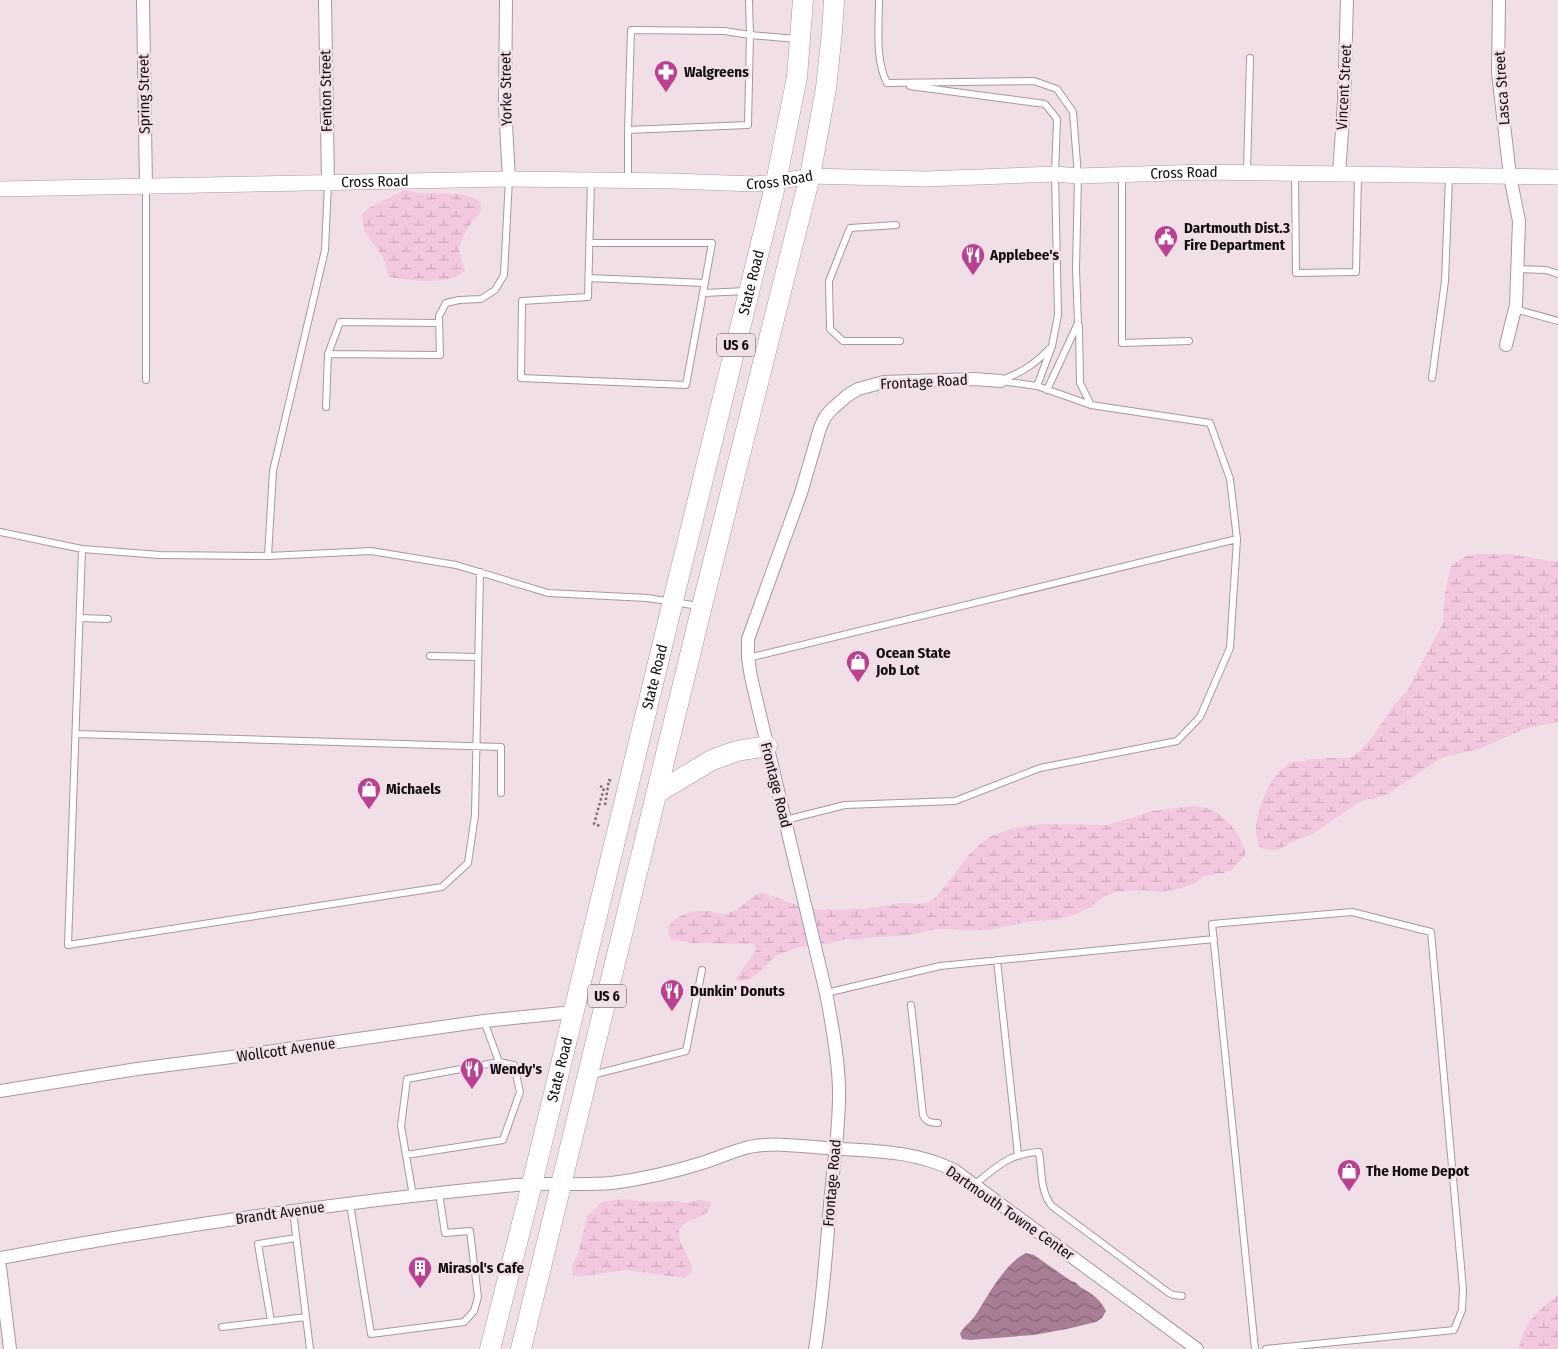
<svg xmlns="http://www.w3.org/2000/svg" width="1558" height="1349" font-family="'Fira Sans Condensed',sans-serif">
	<defs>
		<pattern id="wetland-marsh" width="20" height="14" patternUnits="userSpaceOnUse" patternTransform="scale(1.25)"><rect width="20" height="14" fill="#f2c7df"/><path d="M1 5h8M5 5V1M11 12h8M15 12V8" fill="none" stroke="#cfaabe"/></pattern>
		<pattern id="water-waves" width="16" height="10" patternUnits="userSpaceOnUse" patternTransform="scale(1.25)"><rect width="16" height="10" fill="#a87d96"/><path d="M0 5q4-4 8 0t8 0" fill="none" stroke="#886579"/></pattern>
	</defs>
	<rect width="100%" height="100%" fill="#f1dfe8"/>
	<path fill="url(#wetland-marsh)" d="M404 190C410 191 417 193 423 193 435 194 484 190 481 209 480 214 476 217 473 221 468 227 462 238 460 245 457 254 464 262 465 271 449 286 409 280 389 277L383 257 364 230 362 215 363 212 371 207Z
		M1479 554H1509L1558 562V722L1524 729 1479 749 1447 756 1438 760 1388 794 1373 799H1367L1358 803 1313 834 1292 842 1280 849 1273 850 1260 848C1258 843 1256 837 1256 832 1256 810 1271 766 1297 761 1299 761 1302 762 1304 761 1305 761 1311 759 1312 759 1317 758 1322 760 1327 758H1350L1358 753 1370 740 1395 704 1407 691 1443 623 1445 593 1451 566 1466 556Z
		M1193 806C1198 807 1204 807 1209 809 1228 816 1241 836 1246 854L1232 870 1224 873H1218L1205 876 1193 884 1181 888 1160 892 1142 890 1116 892 1103 897 1089 908 1071 916 1056 920 1030 921 990 930 937 929 910 935 865 938 856 940 847 939 826 944 811 945 796 948 776 956 759 972 747 981 736 980C741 968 751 960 757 948L753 944 694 943 672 940 668 935C668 932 668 929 669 927 675 913 701 908 714 912 720 914 723 915 729 913 741 909 750 898 761 892L805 908 822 910 830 909 840 911 855 908 863 909 903 903 918 904 929 902 936 897 943 889 971 852 991 836 1013 828 1043 824 1108 825 1152 811Z
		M621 1199 649 1202 676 1201 686 1203 699 1200 711 1202C710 1218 696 1216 686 1223 683 1224 681 1227 679 1229L680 1242 692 1265V1271L685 1278 625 1270 578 1277 573 1275 572 1266 579 1251 587 1216 602 1202Z
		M1558 1295V1349H1519C1522 1324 1539 1310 1558 1295Z"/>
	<path fill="url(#water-waves)" d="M1026 1253 1034 1255 1071 1281C1077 1282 1077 1285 1082 1288 1092 1294 1100 1299 1106 1311L1102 1318 1096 1322 1067 1329 1033 1335 970 1340 962 1339 960 1334C963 1327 970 1323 975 1316 988 1296 1004 1264 1026 1253Z"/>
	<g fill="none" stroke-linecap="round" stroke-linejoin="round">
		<g stroke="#a897a0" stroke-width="8">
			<path id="service" d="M879 0C879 26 875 60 887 83
				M887 83 1034 81 1057 89 1073 112 1078 176 1076 269 1078 323 1047 390
				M910 86 1045 104 1057 119 1055 174 1058 315 1052 346 1037 386
				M628 130 631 30 724 31 750 35 749 0
				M1247 172 1250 58
				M1295 173 1296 273 1356 272 1358 175
				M1122 175V343L1189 341
				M591 181 588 297 522 301 521 378 686 385 703 293 747 291
				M628 181V130L748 125 750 35 797 39
				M328 183 325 250 273 471 268 556 371 551 456 565 548 593 647 598 699 606
				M146 187V380
				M896 225 850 228 829 281 830 329 843 341H900
				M589 243H712L703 293
				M1517 269 1546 270 1558 274
				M589 278 705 283
				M1515 309 1558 321
				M1079 326 1080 383 1091 405
				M328 354 340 322 439 323
				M1432 378 1445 281 1449 177
				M1002 380C1022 372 1034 365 1049 349
				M326 407 328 354 440 355 439 316 446 303 459 300 481 299 495 290 504 275 509 179
				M0 532 82 549 160 555 268 556
				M82 549 68 945 442 887 468 863 475 815 480 572
				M80 618 108 619
				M430 656 478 657
				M748 658 1237 539
				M76 734 501 747V793
				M785 820 845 805 955 801 1040 768 1177 741 1200 717 1230 648 1237 539 1230 479 1210 423 1091 405 1037 386 1001 381
				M997 960 1018 1155
				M826 993 940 966 1214 939
				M911 1005 923 1115C926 1122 931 1123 938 1123
				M592 1075 686 1051 702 970
				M406 1155 503 1140 520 1092 514 1065 499 1062
				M975 1184C998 1166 1008 1154 1039 1152 1042 1170 1040 1192 1052 1206L1169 1293 1173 1295 1182 1296
				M413 1196 401 1126 407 1079 499 1062 484 1021
				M350 1204 371 1334 464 1322 474 1311 478 1297 470 1231 445 1233 439 1193
				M293 1211 310 1349
				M271 1321 258 1244 296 1238
				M222 1327 306 1317
				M1255 1349 1212 924 1352 912 1431 932 1463 1289 1462 1310 1454 1330 1266 1349"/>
		</g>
		<g stroke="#a897a0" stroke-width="14">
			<path id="minor" d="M143 0 146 187
				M325 0 328 183
				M506 0 505 106 509 179
				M1499 0 1498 73 1510 176 1519 221 1516 305 1506 345
				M1339 174 1344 101 1347 0
				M0 1091 137 1069 239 1056 484 1021 573 1012
				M0 1258C171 1226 342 1202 515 1185 547 1182 580 1186 612 1183 643 1179 673 1172 702 1163 718 1158 733 1151 749 1147 774 1142 800 1146 826 1148 872 1151 912 1150 954 1170L1197 1349
				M0 1267 10 1349
				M815 1349C823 1301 826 1253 830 1205 833 1166 840 1127 839 1088 838 1056 832 1024 826 993L751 677 748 658V639L801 493 820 428 825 417 832 409 848 395 858 389 884 382 974 379 1001 381"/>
		</g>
		<g stroke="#a897a0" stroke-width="16">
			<g id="tertiary">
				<path id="s1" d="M0 189 509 179 672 181 755 184 776 182 810 176 925 179 1055 174 1078 176 1203 172 1558 177"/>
			</g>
		</g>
		<g stroke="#a897a0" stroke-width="21">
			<g id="primary">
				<path d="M657 793 712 760 737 751 767 746"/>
				<path id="s2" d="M490 1349 532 1184 673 601 776 182 797 77 803 0"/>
				<path d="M521 1349 702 606 810 176 826 88 832 32 834 0"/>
			</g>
		</g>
		<path stroke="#796e74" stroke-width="2.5" stroke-dasharray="2.5 2.5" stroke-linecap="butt" d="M600 786 604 788 594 824 600 826
			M605 805 609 780 613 782"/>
		<use href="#service" stroke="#fff" stroke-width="6"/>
		<use href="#minor" stroke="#fff" stroke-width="12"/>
		<use href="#tertiary" stroke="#fff" stroke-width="15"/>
		<use href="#primary" stroke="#fff" stroke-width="20"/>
	</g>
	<defs>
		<g id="pharmacy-pin" transform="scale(1.25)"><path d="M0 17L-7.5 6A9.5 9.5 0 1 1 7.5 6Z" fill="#bb4091" stroke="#f1dfe8"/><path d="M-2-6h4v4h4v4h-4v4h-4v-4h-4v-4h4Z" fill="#fff"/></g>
		<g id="civic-pin" transform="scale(1.25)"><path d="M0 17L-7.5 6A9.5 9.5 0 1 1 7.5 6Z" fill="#bb4091" stroke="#f1dfe8"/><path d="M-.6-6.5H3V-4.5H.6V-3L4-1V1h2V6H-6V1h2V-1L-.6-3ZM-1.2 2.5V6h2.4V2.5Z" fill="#fff"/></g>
		<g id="restaurant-pin" transform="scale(1.25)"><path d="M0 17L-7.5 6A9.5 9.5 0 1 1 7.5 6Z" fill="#bb4091" stroke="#f1dfe8"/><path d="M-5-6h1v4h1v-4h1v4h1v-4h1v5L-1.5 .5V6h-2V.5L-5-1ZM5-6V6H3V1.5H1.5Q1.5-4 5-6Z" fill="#fff"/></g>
		<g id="shop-pin" transform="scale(1.25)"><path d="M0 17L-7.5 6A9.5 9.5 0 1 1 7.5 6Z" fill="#bb4091" stroke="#f1dfe8"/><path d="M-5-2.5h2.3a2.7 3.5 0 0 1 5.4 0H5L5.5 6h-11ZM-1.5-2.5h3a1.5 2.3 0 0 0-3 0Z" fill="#fff"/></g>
		<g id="building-pin" transform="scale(1.25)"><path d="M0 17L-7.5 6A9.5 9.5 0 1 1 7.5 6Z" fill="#bb4091" stroke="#f1dfe8"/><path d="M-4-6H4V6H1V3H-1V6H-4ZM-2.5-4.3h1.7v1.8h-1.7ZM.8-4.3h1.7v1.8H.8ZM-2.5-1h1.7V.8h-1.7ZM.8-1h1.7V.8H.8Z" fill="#fff"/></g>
	</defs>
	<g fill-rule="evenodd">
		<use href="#pharmacy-pin" x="666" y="72"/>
		<use href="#civic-pin" x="1166" y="237"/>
		<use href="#restaurant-pin" x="973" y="255"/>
		<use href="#shop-pin" x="858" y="662"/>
		<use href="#shop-pin" x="369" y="789"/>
		<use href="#restaurant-pin" x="672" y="991"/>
		<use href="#restaurant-pin" x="472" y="1069"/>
		<use href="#shop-pin" x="1349" y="1171"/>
		<use href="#building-pin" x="420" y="1268"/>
	</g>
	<g text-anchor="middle" stroke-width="5" stroke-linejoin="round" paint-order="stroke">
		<g fill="#f1dfe8" stroke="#564d52" stroke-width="1">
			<rect x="717" y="333.5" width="38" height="23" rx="4"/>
			<rect x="588" y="984.5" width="38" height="23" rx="4"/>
		</g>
		<g font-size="14" font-weight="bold" fill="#140e12">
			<text x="736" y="350">US 6</text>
			<text x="607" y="1001">US 6</text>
		</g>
		<g font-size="15" font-weight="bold" fill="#140e12" stroke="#f1dfe8" text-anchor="start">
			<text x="684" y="77">Walgreens</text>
			<text x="1184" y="233">Dartmouth Dist.3<tspan x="1184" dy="17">Fire Department</tspan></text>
			<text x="990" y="260">Applebee's</text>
			<text x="876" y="658">Ocean State<tspan x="876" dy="17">Job Lot</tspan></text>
			<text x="386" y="794">Michaels</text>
			<text x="690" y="996">Dunkin' Donuts</text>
			<text x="490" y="1074">Wendy's</text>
			<text x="1366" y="1176">The Home Depot</text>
			<text x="438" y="1273">Mirasol's Cafe</text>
		</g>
		<g font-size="15" fill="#140e12" stroke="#f1dfe8">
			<text transform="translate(1344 87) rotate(-87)" y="5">Vincent Street</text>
			<text transform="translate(1502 88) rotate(-94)" y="5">Lasca Street</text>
			<text transform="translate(506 89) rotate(-91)" y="5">Yorke Street</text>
			<text transform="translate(326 91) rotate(-91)" y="5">Fenton Street</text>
			<text transform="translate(144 94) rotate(-91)" y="5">Spring Street</text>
			<text dy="5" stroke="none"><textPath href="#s1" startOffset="1185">Cross Road</textPath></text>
			<text dy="5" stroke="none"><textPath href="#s1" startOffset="780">Cross Road</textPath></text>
			<text dy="5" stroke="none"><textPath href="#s1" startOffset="375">Cross Road</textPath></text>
			<text dy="5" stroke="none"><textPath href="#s2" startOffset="1098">State Road</textPath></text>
			<text transform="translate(924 382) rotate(-3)" y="5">Frontage Road</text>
			<text dy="5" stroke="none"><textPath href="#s2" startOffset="692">State Road</textPath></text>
			<text transform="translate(776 785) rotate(76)" y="5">Frontage Road</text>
			<text transform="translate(286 1050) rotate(-8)" y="5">Wollcott Avenue</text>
			<text dy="5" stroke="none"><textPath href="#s2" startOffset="288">State Road</textPath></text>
			<text transform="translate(832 1183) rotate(-85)" y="5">Frontage Road</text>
			<text transform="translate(280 1213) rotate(-8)" y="5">Brandt Avenue</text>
			<text transform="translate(1010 1213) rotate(35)" y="5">Dartmouth Towne Center</text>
		</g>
	</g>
</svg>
